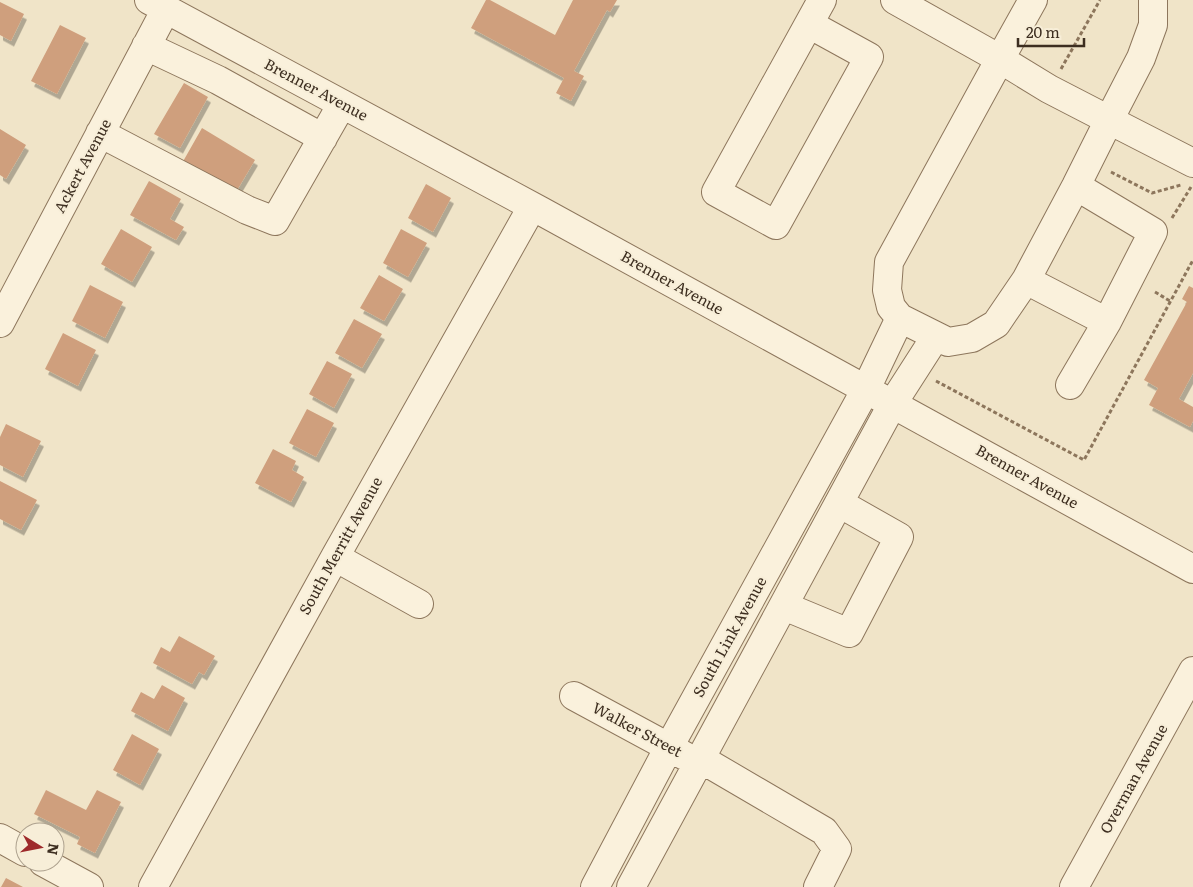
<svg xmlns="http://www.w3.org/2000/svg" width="1193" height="887" font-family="Literata,serif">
	<defs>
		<filter id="shadow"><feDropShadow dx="3" dy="5.5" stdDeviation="0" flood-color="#0004"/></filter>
	</defs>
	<rect width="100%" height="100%" fill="#f0e4c8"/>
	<path fill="#cf9f7d" filter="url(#shadow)" d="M486 0H490L555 35 573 0H617L610 12 607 10 574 71 584 76 571 101 556 93 564 78 471 28Z
		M0 2 24 14 11 41 0 35Z
		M60 25 86 38 57 94 31 81Z
		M184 83 208 97 180 148 154 134Z
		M202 128 255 160 233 197 181 165Z
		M0 129 26 145 6 179 0 175Z
		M149 181 181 199 170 219 184 227 176 240 130 215Z
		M426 184 451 198 433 232 408 218Z
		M121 229 152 247 132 282 101 264Z
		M401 229 427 243 408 277 383 263Z
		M379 275 403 289 384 321 360 308Z
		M90 285 123 302 105 338 72 321Z
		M1189 286 1193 288V373L1179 399 1193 407V421L1190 427 1149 405 1158 388 1144 380 1187 302 1182 299Z
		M354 319 382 334 362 368 335 353Z
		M63 333 96 350 78 386 45 369Z
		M327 361 352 374 334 408 309 394Z
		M307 409 334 423 316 457 289 443Z
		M6 424 41 441 23 477 0 465V437Z
		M273 449 296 461 292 470 304 477 291 502 255 483Z
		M0 481 37 500 21 530 0 519Z
		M179 636 215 656 204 675 199 672 192 684 153 663 161 647 170 652Z
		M162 685 185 698 168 731 131 711 141 692 154 699Z
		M132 734 159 749 140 785 113 770Z
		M46 790 86 810 97 790 121 802 95 853 77 844 80 837 34 814Z
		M6 878 23 887H1Z"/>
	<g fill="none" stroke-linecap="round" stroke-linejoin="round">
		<g stroke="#8d765c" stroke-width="30">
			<path id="minor" d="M149 0 541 211 1193 569
				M895 0 1000 59 1033 0
				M1153 0V25L1141 58 1109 120 1193 163
				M809 24 869 57 776 225 716 192 822 0
				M146 46 218 80 323 138
				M1000 59 1049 89 1109 120 1076 186 1026 280 996 324 972 338 948 342 900 318 891 307 887 290 889 262Z
				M100 133 247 210 275 221 342 104
				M1026 280 1107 322 1153 232 1076 186
				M0 323 166 9
				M1070 385 1107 322
				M335 557 419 604
				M784 606 849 633 899 537 839 503
				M574 696 685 756
				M701 759 824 831 837 849 818 887
				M0 838 25 852
				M43 862 89 887
				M153 887 335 557 532 207
				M595 887 669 747 866 389 900 318
				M631 887 893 403 936 336
				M1074 887 1193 671"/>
		</g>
		<path stroke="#8d765c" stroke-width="3" stroke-dasharray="4 2.5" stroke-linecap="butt" d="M1061 69 1100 0
			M1111 172 1152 193 1181 185
			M1172 218 1191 187
			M1155 292 1170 301
			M936 381 1084 460 1193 260"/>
		<use href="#minor" stroke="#faf1dc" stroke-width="28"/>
	</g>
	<g text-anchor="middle" stroke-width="4" stroke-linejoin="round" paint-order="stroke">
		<g font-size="15" fill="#3d2e20" stroke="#f7eed8">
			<text transform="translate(316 90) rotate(28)" y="5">Brenner Avenue</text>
			<text transform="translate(83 166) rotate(-62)" y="5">Ackert Avenue</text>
			<text transform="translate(672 283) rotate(29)" y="5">Brenner Avenue</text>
			<text transform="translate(1027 477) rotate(29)" y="5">Brenner Avenue</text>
			<text transform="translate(341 546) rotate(-61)" y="5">South Merritt Avenue</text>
			<text transform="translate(730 637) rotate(-61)" y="5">South Link Avenue</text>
			<text transform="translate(637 730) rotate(28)" y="5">Walker Street</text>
			<text transform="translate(1134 779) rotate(-61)" y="5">Overman Avenue</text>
		</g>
	</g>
	<g transform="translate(40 847) rotate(100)"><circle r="24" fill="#f7eed8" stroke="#ada18e"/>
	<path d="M0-4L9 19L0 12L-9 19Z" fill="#9e2a2b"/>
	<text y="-8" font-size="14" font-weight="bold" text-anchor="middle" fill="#3d2e20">N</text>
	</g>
	<path d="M1018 38v8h66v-8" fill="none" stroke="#3d2e20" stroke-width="2.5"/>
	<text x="1026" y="38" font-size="15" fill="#3d2e20" stroke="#f7eed8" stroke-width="4" paint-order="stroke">20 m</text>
</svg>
